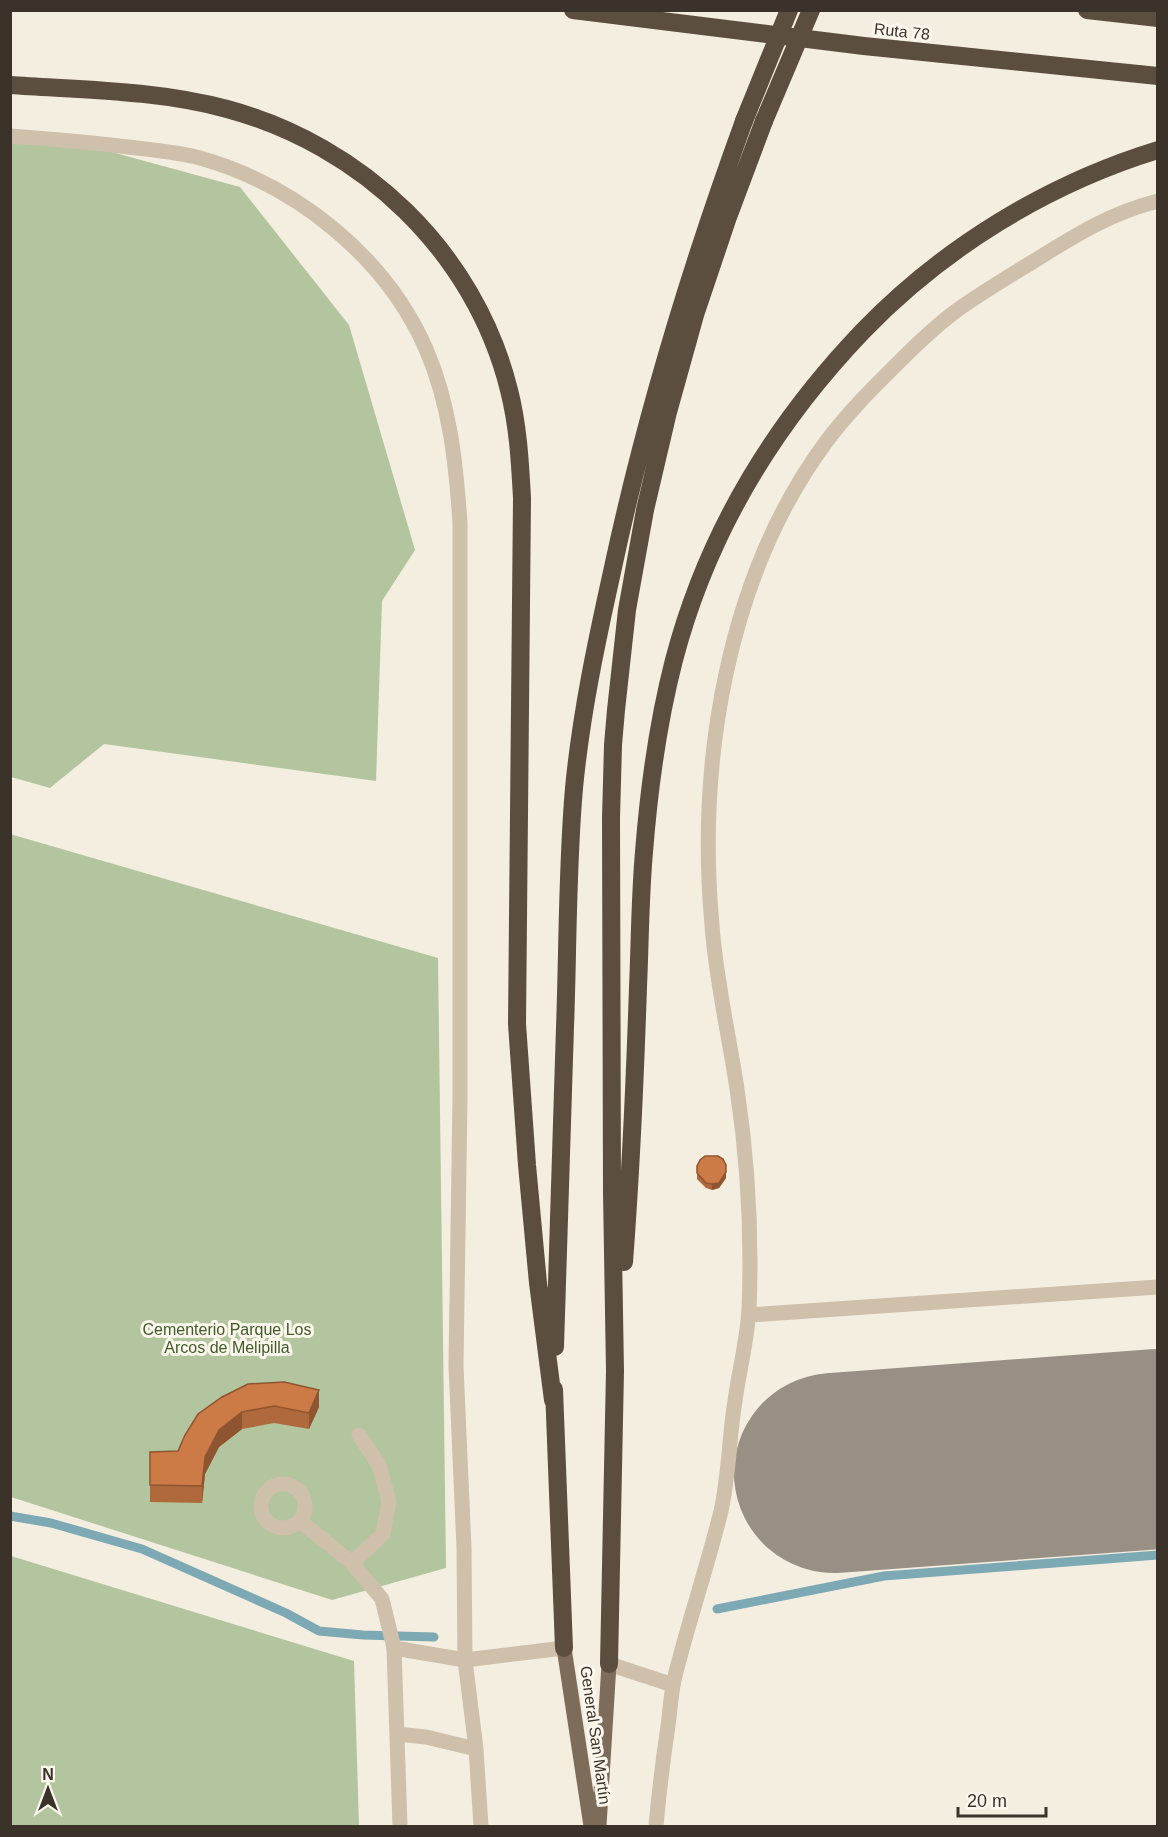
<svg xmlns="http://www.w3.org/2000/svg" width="1168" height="1837" font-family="Helvetica,sans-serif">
	<rect width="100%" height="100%" fill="#f4eee0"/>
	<path fill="#b2c59e" d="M10 138 86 145 240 187 349 325 415 550 382 601 376 781 104 744 50 788 11 777Z
		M10 834 438 958 446 1568 332 1600 11 1497Z
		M11 1556 354 1661 359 1826H11Z"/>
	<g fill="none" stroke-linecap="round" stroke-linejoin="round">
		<path stroke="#7da9b4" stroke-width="9" d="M10 1516 51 1523 142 1549 286 1613 319 1631 363 1635 434 1637
			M717 1609 884 1576 1158 1555"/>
		<path stroke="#989085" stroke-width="200" d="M834 1473 1158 1449"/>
		<path stroke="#cec0aa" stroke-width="15" d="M749 1315 1158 1287
			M261 1506a22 22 0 1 1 44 0a22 22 0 1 1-44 0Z
			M300 1521 352 1563 382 1599 394 1648
			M352 1563 383 1534 389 1501 379 1465 359 1435"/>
		<path stroke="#cec0aa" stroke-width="15" d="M10 136C50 139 89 142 128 147 152 150 177 152 200 158 296 185 386 257 426 349 450 404 456 464 460 523V1098L456 1366 464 1548 465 1660 476 1749 481 1826
			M609 1664 673 1685
			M397 1734 426 1737 476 1749
			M400 1826 394 1648 465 1660 564 1648
			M656 1826C659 1793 663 1759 668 1726 670 1711 671 1695 674 1680 688 1623 707 1568 721 1511 729 1476 729 1437 735 1401 739 1371 747 1341 749 1310 752 1237 748 1162 737 1089 729 1035 716 981 712 925 697 762 727 576 826 442 848 412 875 386 901 360 918 343 937 325 956 311 981 293 1008 277 1034 261 1074 236 1110 213 1158 201"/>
		<path stroke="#7e6c5a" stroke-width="15" d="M564 1648 591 1826
			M599 1826 609 1664"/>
		<path stroke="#5c4d41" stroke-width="18" d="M573 10 864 46 1158 76
			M1087 10 1158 18
			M10 85C82 90 157 90 227 109 362 145 475 252 509 390 518 425 520 461 522 498L517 1024 527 1165 538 1283 553 1400
			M624 1262C631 1170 635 1079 638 987 640 942 640 897 644 852 649 788 658 722 674 660 707 534 773 425 863 331 943 248 1047 184 1158 150
			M555 1347C559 1240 562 1133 565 1027 568 947 567 868 574 788 581 715 596 644 612 572 645 417 690 269 744 121
			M554 1389 564 1648
			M609 1664 615 1371 612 1193 611 818 613 745 616 710 627 610 645 510 668 412 695 315 728 217 764 121"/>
		<path stroke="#5c4d41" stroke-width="18" d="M744 121 789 10
			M764 121 811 10"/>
	</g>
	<path fill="#af693c" d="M697 1166 726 1178 719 1188 712 1190 706 1188 697 1179Z
		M222 1397 319 1407 309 1429 274 1423 242 1429 219 1447 205 1474 202 1503 150 1502V1452L178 1451Z"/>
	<path fill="#8f5531" d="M726 1172V1178L719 1188 712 1190V1184Z
		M319 1390V1407L309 1429V1413Z
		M242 1412V1429L219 1447 205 1474 202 1503V1486L205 1457 219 1430Z"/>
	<path fill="#cc7a46" stroke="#8f5531" stroke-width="1.5" d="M705 1156H718L723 1159 726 1165V1172L719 1183 712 1184 706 1183 697 1173V1166L700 1160Z
		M284 1382 319 1390 309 1413 274 1406 242 1412 219 1430 205 1457 202 1486 150 1485V1452L178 1451 185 1435 198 1414 222 1397 248 1384Z"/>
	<g text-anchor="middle" stroke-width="6" stroke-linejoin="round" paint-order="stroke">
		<g font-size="16" fill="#3b322a" stroke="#fbf7ed">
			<text transform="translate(902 31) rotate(6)" y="6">Ruta 78</text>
			<text transform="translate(596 1735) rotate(82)" y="6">General San Martín</text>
		</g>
		<g font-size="16" fill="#435b2c" stroke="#fbf7ed">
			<text x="227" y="1335">Cementerio Parque Los<tspan x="227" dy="18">Arcos de Melipilla</tspan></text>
		</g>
	</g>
	<rect width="1168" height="1837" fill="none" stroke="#3b322a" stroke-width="24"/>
	<g transform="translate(48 1789)" stroke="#fbf7ed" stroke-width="4.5" paint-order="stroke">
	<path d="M0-4.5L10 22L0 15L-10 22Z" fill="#3b322a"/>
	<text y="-9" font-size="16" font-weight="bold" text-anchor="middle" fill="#3b322a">N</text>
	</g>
	<path d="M958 1807v9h88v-9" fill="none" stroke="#3b322a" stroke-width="3"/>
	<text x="967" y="1807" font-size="18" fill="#3b322a" stroke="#fbf7ed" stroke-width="4.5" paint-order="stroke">20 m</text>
</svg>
